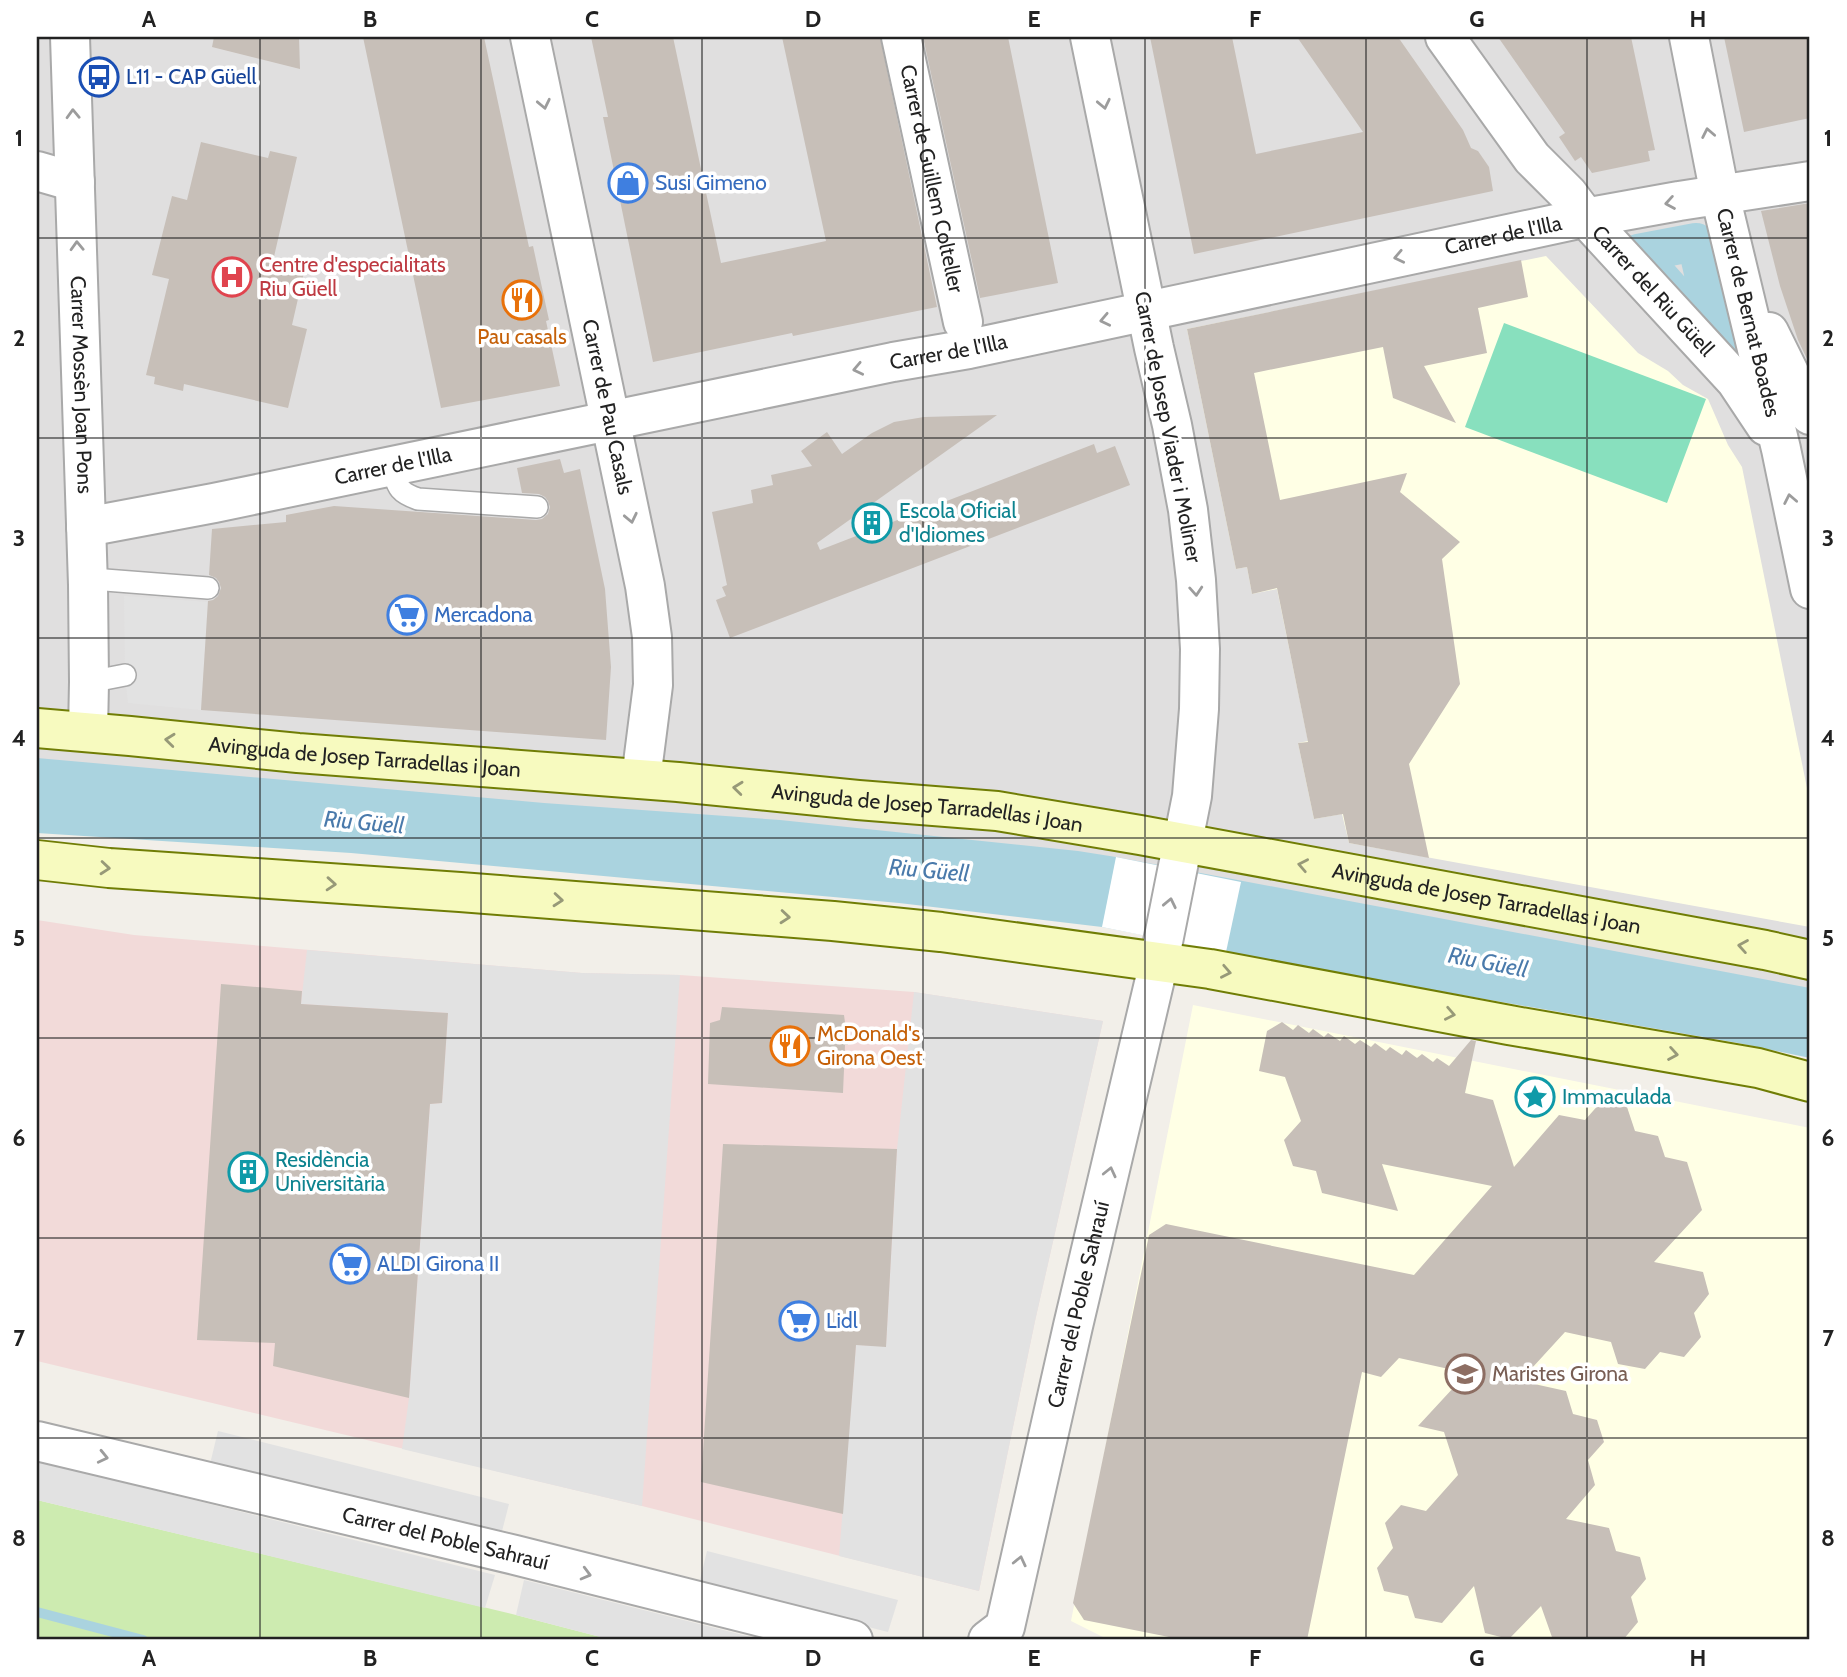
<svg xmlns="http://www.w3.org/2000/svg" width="1847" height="1677" font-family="Cabin,sans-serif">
	<rect width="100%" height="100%" fill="#f2efe9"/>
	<path fill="#e0dfdf" d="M37 37H1810V1023L1364 940 37 794Z"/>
	<path fill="#f2dad9" d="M37 920 134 935 582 973 680 975 914 992 1103 1021 1035 1321 979 1591 642 1506 37 1361Z"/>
	<path fill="#ffffe5" d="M1546 256 1638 353 1668 371 1683 385 1708 399 1728 445 1742 467 1810 803V927L1349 843 1342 814 1314 819 1298 743 1308 741 1277 589 1252 594 1247 567 1236 569 1187 329Z
		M1193 1005 1810 1128V1640H1109L1071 1621Z"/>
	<path fill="#cdebb0" d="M37 1500 516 1615 612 1640H37Z"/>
	<path fill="#88e0be" d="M1504 323 1706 399 1667 503 1465 427Z"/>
	<path fill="#e2e2e2" d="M124 596 208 602 201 710 128 703 125 675Z
		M307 950 582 973 680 975 642 1506 402 1449 409 1398 430 1104 442 1103 448 1013 301 1004Z
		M914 992 1103 1021 1035 1321 979 1591 839 1556 856 1345 886 1346 897 1149Z
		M218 1431 509 1504 501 1535 210 1464Z
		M37 1461 495 1575 485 1608 37 1500Z
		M707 1551 898 1600 888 1632 699 1584Z
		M524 1580 763 1640H612L516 1615Z"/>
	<path fill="#aad3df" d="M37 758 544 803 780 820 1078 851 1116 857 1810 988V1058L1738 1043 1358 977 1102 927 899 903 351 853 37 833Z"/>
	<path fill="#fff" d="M1116 857 1241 882 1226 952 1102 927Z"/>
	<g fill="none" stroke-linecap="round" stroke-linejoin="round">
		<path stroke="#aad3df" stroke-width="10" d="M37 1612 143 1640"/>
		<path stroke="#aad3df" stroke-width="38" d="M1696 242 1719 344 1638 253Z"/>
	</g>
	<path fill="#c7bfb8" d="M214 37H299L300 69 212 47Z
		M363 37H484L529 247 533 246 549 320 546 321 560 386 441 408Z
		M591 37H673L721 263 826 241 782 37H880L937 307 793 336 792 333 653 362 603 117H608Z
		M923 37H1008L1058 283 980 298Z
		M1150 37H1232L1256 154 1363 132 1297 37H1398L1463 130 1471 148 1478 151 1489 167 1493 191 1194 254Z
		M1498 37H1631L1655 150 1648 151 1650 161 1592 173 1581 157 1575 161 1559 137 1565 133Z
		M1724 37H1810V118L1744 132Z
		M201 142 268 158 270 151 297 157 273 261 305 268 292 325 307 329 288 408 184 384 183 391 154 384 155 377 146 375 169 279 152 275 172 196 187 200Z
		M1810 203V361H1808L1798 340 1780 286 1761 211Z
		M1521 260 1528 297 1478 308 1487 353 1424 366 1456 423 1393 398 1383 347 1254 373 1280 500 1407 473 1400 492 1460 542 1442 559 1460 684 1409 764 1429 858 1349 843 1343 814 1314 819 1298 743 1308 742 1277 588 1252 594 1247 567 1236 569 1187 329Z
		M997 415 817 543 820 550 1094 444 1097 453 1115 446 1130 485 730 638 716 600 726 596 722 587 727 585 712 512 753 503 751 490 773 485 771 475 812 466 801 451 827 432 842 454 872 433 894 422 924 417Z
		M560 459 564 473 580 469 605 589 611 667 606 740 201 710 208 601 213 600 218 596 221 588 219 582 216 578 209 575 212 529 286 522V515L334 506 536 520 542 519 548 514 550 507 548 501 545 497 539 494 522 493 517 468Z
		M221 984 302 991 301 1004 448 1013 442 1103 430 1104 409 1398 273 1366 275 1343 197 1340Z
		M722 1007 844 1015 848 1045H845L843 1093 708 1084 710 1023 720 1020Z
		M1282 1022 1293 1030 1298 1025 1309 1033 1313 1029 1324 1037 1328 1033 1340 1041 1344 1036 1355 1044 1360 1040 1371 1047 1375 1043 1386 1051 1390 1047 1402 1055 1406 1050 1417 1058 1422 1054 1433 1062 1437 1058 1449 1066 1471 1040 1476 1041 1465 1093 1493 1100 1514 1167 1559 1115 1585 1120 1601 1102 1627 1107 1635 1131 1658 1136 1665 1157 1687 1162 1702 1210 1654 1262 1703 1272 1709 1294 1694 1313 1701 1337 1684 1357 1660 1352 1645 1369 1618 1364 1611 1342 1565 1332 1520 1381 1566 1391 1573 1414 1597 1420 1604 1442 1588 1460 1595 1485 1566 1519 1609 1528 1616 1551 1640 1557 1646 1579 1631 1597 1638 1622 1623 1640 1597 1637 1594 1640H1553L1541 1606 1509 1639 1485 1633 1474 1586 1442 1623 1415 1618 1408 1596 1384 1591 1377 1568 1393 1548 1385 1523 1401 1505 1426 1511 1458 1475 1444 1432 1418 1426 1467 1373 1399 1358 1381 1377 1362 1372 1307 1640H1184L1084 1620 1073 1603 1149 1235 1166 1224 1414 1275 1492 1186 1382 1164 1398 1211 1322 1193 1316 1171 1293 1166 1284 1140 1301 1121 1285 1077 1259 1071 1267 1031Z
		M723 1144 897 1149 886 1347 856 1345 843 1514 701 1482Z"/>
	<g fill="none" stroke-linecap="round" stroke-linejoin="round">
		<g stroke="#a9a9a9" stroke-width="24">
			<path id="lane" d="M391 466C398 486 397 492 418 499L537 507
				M88 585 105 580 208 588
				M89 682 125 675"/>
		</g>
		<g stroke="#a9a9a9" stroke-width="42">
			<g id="street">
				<path id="s1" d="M70 37 88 585 89 682 88 732"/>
				<path id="s2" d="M530 37 645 586 652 637 653 685 641 779"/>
				<path id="s3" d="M901 37 963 322"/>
				<path id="s4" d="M1445 37 1532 158 1568 194 1586 218 1736 381 1766 426"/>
				<path id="s5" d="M1689 37 1720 195 1781 449 1810 589"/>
				<path d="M37 171 75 182"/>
				<path d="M1769 332 1810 415"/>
				<path id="s6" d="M86 527 214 503 893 362 969 349 1579 219 1679 201 1810 181"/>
				<path id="s7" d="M37 1441 515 1555 853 1640"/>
				<path id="s8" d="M988 1640 1005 1627 1073 1326 1159 962 1192 796 1199 709 1200 649 1196 580 1188 510 1172 425 1154 348 1090 37"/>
			</g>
		</g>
		<g stroke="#707d05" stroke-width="42">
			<g id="secondary">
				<path id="s9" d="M37 728 130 736 298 753 678 782 858 800 997 811 1140 835 1765 950 1810 960"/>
				<path d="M37 860 109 868 460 892 833 921 941 932 1210 969 1509 1025 1758 1068 1810 1082"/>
			</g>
		</g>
		<use href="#lane" stroke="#fff" stroke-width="21"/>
		<use href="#street" stroke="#fff" stroke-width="38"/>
		<use href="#secondary" stroke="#f7fabf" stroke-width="38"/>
	</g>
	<defs><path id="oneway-chevron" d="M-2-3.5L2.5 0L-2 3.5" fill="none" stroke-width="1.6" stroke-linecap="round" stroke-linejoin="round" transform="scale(1.75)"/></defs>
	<g stroke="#9c9c9c">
		<use href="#oneway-chevron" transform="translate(544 104) rotate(78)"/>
		<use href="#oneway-chevron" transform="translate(1104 104) rotate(78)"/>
		<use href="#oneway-chevron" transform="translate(73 114) rotate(-92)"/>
		<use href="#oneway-chevron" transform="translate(1708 133) rotate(-101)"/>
		<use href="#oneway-chevron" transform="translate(1670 203) rotate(170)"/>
		<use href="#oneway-chevron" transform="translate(77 246) rotate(-92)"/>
		<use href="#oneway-chevron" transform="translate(1399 257) rotate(168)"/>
		<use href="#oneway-chevron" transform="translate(1105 320) rotate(168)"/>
		<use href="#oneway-chevron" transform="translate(858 369) rotate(168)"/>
		<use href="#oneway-chevron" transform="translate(1790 499) rotate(-101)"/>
		<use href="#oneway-chevron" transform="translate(631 518) rotate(78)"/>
		<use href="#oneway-chevron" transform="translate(1196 591) rotate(86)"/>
		<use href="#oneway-chevron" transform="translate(1170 903) rotate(-78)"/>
		<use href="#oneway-chevron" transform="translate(1110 1172) rotate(-77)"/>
		<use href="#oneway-chevron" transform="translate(103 1457) rotate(13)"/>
		<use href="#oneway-chevron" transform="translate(1020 1561) rotate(-77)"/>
		<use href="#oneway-chevron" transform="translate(586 1574) rotate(15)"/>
	</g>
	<g stroke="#979978">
		<use href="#oneway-chevron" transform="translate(170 740) rotate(-174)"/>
		<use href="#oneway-chevron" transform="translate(738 788) rotate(-174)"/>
		<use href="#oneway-chevron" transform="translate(1303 865) rotate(-169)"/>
		<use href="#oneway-chevron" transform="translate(105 868) rotate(5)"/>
		<use href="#oneway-chevron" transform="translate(331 884) rotate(4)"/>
		<use href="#oneway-chevron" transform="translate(558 900) rotate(5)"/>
		<use href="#oneway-chevron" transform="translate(785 917) rotate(5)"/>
		<use href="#oneway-chevron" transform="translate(1743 946) rotate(-170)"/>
		<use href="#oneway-chevron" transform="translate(1226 972) rotate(11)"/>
		<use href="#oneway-chevron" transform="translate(1450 1014) rotate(11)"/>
		<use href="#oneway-chevron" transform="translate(1673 1054) rotate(10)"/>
	</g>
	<path fill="none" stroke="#222" stroke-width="2" stroke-opacity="0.55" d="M260 37V1640M481 37V1640M702 37V1640M923 37V1640M1145 37V1640M1366 37V1640M1587 37V1640M37 238H1810M37 438H1810M37 638H1810M37 838H1810M37 1038H1810M37 1238H1810M37 1438H1810"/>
	<defs>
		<g id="bus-ring" transform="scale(2.0125)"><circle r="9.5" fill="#fff" stroke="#1a4fb4" stroke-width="1.5"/><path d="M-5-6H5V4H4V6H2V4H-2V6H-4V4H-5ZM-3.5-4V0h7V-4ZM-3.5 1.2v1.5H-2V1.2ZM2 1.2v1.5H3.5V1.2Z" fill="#1a4fb4"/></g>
		<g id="shop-ring" transform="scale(2.0125)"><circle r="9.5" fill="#fff" stroke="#3f7fe0" stroke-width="1.5"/><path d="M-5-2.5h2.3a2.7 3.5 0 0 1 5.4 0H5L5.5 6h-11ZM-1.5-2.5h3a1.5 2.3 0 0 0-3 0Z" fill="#3f7fe0"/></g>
		<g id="hospital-ring" transform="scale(2.0125)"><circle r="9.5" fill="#fff" stroke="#e0444e" stroke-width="1.5"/><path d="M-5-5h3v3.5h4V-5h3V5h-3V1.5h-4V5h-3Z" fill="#e0444e"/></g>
		<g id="restaurant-ring" transform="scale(2.0125)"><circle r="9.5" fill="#fff" stroke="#e8710a" stroke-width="1.5"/><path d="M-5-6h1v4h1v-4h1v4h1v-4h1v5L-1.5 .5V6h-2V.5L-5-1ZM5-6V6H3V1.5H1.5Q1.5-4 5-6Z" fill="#e8710a"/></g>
		<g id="building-ring" transform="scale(2.0125)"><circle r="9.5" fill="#fff" stroke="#0f9aa8" stroke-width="1.5"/><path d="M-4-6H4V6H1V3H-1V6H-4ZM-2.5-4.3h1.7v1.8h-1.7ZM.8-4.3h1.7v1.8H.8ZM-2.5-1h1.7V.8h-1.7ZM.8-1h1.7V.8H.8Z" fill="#0f9aa8"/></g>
		<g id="supermarket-ring" transform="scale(2.0125)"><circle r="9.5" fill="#fff" stroke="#3f7fe0" stroke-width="1.5"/><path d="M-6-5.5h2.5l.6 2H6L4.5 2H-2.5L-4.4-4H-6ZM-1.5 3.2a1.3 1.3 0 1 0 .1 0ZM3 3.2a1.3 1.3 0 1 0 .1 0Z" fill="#3f7fe0"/></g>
		<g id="sight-ring" transform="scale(2.0125)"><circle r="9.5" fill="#fff" stroke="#0f9aa8" stroke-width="1.5"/><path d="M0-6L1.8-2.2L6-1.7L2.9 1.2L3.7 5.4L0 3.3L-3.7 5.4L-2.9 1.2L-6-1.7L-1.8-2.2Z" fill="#0f9aa8"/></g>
		<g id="school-ring" transform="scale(2.0125)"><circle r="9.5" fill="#fff" stroke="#8d6e63" stroke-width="1.5"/><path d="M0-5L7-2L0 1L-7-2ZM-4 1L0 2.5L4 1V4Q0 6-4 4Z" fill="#8d6e63"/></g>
	</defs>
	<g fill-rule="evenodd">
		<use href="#bus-ring" x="99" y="77"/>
		<use href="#shop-ring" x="628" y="183"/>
		<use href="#hospital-ring" x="232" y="277"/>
		<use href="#restaurant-ring" x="522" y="300"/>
		<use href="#building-ring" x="872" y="523"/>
		<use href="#supermarket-ring" x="407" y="615"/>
		<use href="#restaurant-ring" x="790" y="1046"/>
		<use href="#sight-ring" x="1535" y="1097"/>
		<use href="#building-ring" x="248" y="1172"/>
		<use href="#supermarket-ring" x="350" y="1264"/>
		<use href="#supermarket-ring" x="799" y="1321"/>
		<use href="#school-ring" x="1465" y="1374"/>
	</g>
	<g text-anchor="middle" stroke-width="7" stroke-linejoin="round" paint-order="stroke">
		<g font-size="21" fill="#164399" stroke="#fff" text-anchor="start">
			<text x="126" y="84">L11 - CAP Güell</text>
		</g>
		<g font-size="21" fill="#222" stroke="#fff">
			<text dy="7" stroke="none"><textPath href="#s3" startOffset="145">Carrer de Guillem Colteller</textPath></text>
			<text dy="7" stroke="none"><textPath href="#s6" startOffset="1447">Carrer de l'Illa</textPath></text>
			<text dy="7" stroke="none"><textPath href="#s4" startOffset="329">Carrer del Riu Güell</textPath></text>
			<text dy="7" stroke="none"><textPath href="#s5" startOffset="282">Carrer de Bernat Boades</textPath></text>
			<text dy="7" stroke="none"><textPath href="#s6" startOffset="880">Carrer de l'Illa</textPath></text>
			<text dy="7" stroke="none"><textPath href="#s1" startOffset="348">Carrer Mossèn Joan Pons</textPath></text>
			<text dy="7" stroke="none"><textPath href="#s2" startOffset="378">Carrer de Pau Casals</textPath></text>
			<text transform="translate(1168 427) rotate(79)" y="7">Carrer de Josep Viader i Moliner</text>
			<text dy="7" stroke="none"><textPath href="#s6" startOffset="313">Carrer de l'Illa</textPath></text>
			<text dy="7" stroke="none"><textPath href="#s9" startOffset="329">Avinguda de Josep Tarradellas i Joan</textPath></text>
			<text dy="7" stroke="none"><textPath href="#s9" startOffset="894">Avinguda de Josep Tarradellas i Joan</textPath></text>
			<text dy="7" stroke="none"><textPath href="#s9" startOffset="1461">Avinguda de Josep Tarradellas i Joan</textPath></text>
			<text dy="7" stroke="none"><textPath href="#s8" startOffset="352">Carrer del Poble Sahrauí</textPath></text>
			<text dy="7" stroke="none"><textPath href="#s7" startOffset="420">Carrer del Poble Sahrauí</textPath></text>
		</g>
		<g font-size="21" fill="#366cbe" stroke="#fff" text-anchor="start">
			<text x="655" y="190">Susi Gimeno</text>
			<text x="434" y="622">Mercadona</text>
			<text x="377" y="1271">ALDI Girona II</text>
			<text x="826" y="1328">Lidl</text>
		</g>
		<g font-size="21" fill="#be3a42" stroke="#fff" text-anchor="start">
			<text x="259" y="272">Centre d'especialitats<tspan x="259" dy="24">Riu Güell</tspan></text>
		</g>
		<g font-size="21" fill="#c56008" stroke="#fff">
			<text x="522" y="344">Pau casals</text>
			<text x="817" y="1041" text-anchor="start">McDonald's<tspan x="817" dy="24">Girona Oest</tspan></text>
		</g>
		<g font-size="21" fill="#0d838f" stroke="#fff" text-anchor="start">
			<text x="899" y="518">Escola Oficial<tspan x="899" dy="24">d'Idiomes</tspan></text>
			<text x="1562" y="1104">Immaculada</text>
			<text x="275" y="1167">Residència<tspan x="275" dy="24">Universitària</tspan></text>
		</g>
		<g font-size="21" fill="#785e54" stroke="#fff" text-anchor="start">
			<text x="1492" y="1381">Maristes Girona</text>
		</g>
		<g font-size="23" font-style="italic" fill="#4a7aab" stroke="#fff">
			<text transform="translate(364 822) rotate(5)" y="8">Riu Güell</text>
			<text transform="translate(929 870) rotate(5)" y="8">Riu Güell</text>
			<text transform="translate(1488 962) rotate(11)" y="8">Riu Güell</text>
		</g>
	</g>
	<rect width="1847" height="1677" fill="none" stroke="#ffffff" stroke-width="77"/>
	<rect x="38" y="38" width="1770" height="1600" fill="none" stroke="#222" stroke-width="2.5"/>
	<g font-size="23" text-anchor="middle" font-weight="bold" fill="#222">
		<text x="149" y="27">A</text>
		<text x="370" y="27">B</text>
		<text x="592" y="27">C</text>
		<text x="813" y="27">D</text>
		<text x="1034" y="27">E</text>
		<text x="1255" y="27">F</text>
		<text x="1477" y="27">G</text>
		<text x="1698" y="27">H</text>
		<text x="19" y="146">1</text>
		<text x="1828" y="146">1</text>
		<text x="19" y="346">2</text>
		<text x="1828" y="346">2</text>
		<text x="19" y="546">3</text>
		<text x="1828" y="546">3</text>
		<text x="19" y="746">4</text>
		<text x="1828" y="746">4</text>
		<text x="19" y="946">5</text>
		<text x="1828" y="946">5</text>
		<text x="19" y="1146">6</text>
		<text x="1828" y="1146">6</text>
		<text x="19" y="1346">7</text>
		<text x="1828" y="1346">7</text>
		<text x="19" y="1546">8</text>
		<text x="1828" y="1546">8</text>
		<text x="149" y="1666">A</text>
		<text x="370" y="1666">B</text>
		<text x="592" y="1666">C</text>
		<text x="813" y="1666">D</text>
		<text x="1034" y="1666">E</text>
		<text x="1255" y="1666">F</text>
		<text x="1477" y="1666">G</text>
		<text x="1698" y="1666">H</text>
	</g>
</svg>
